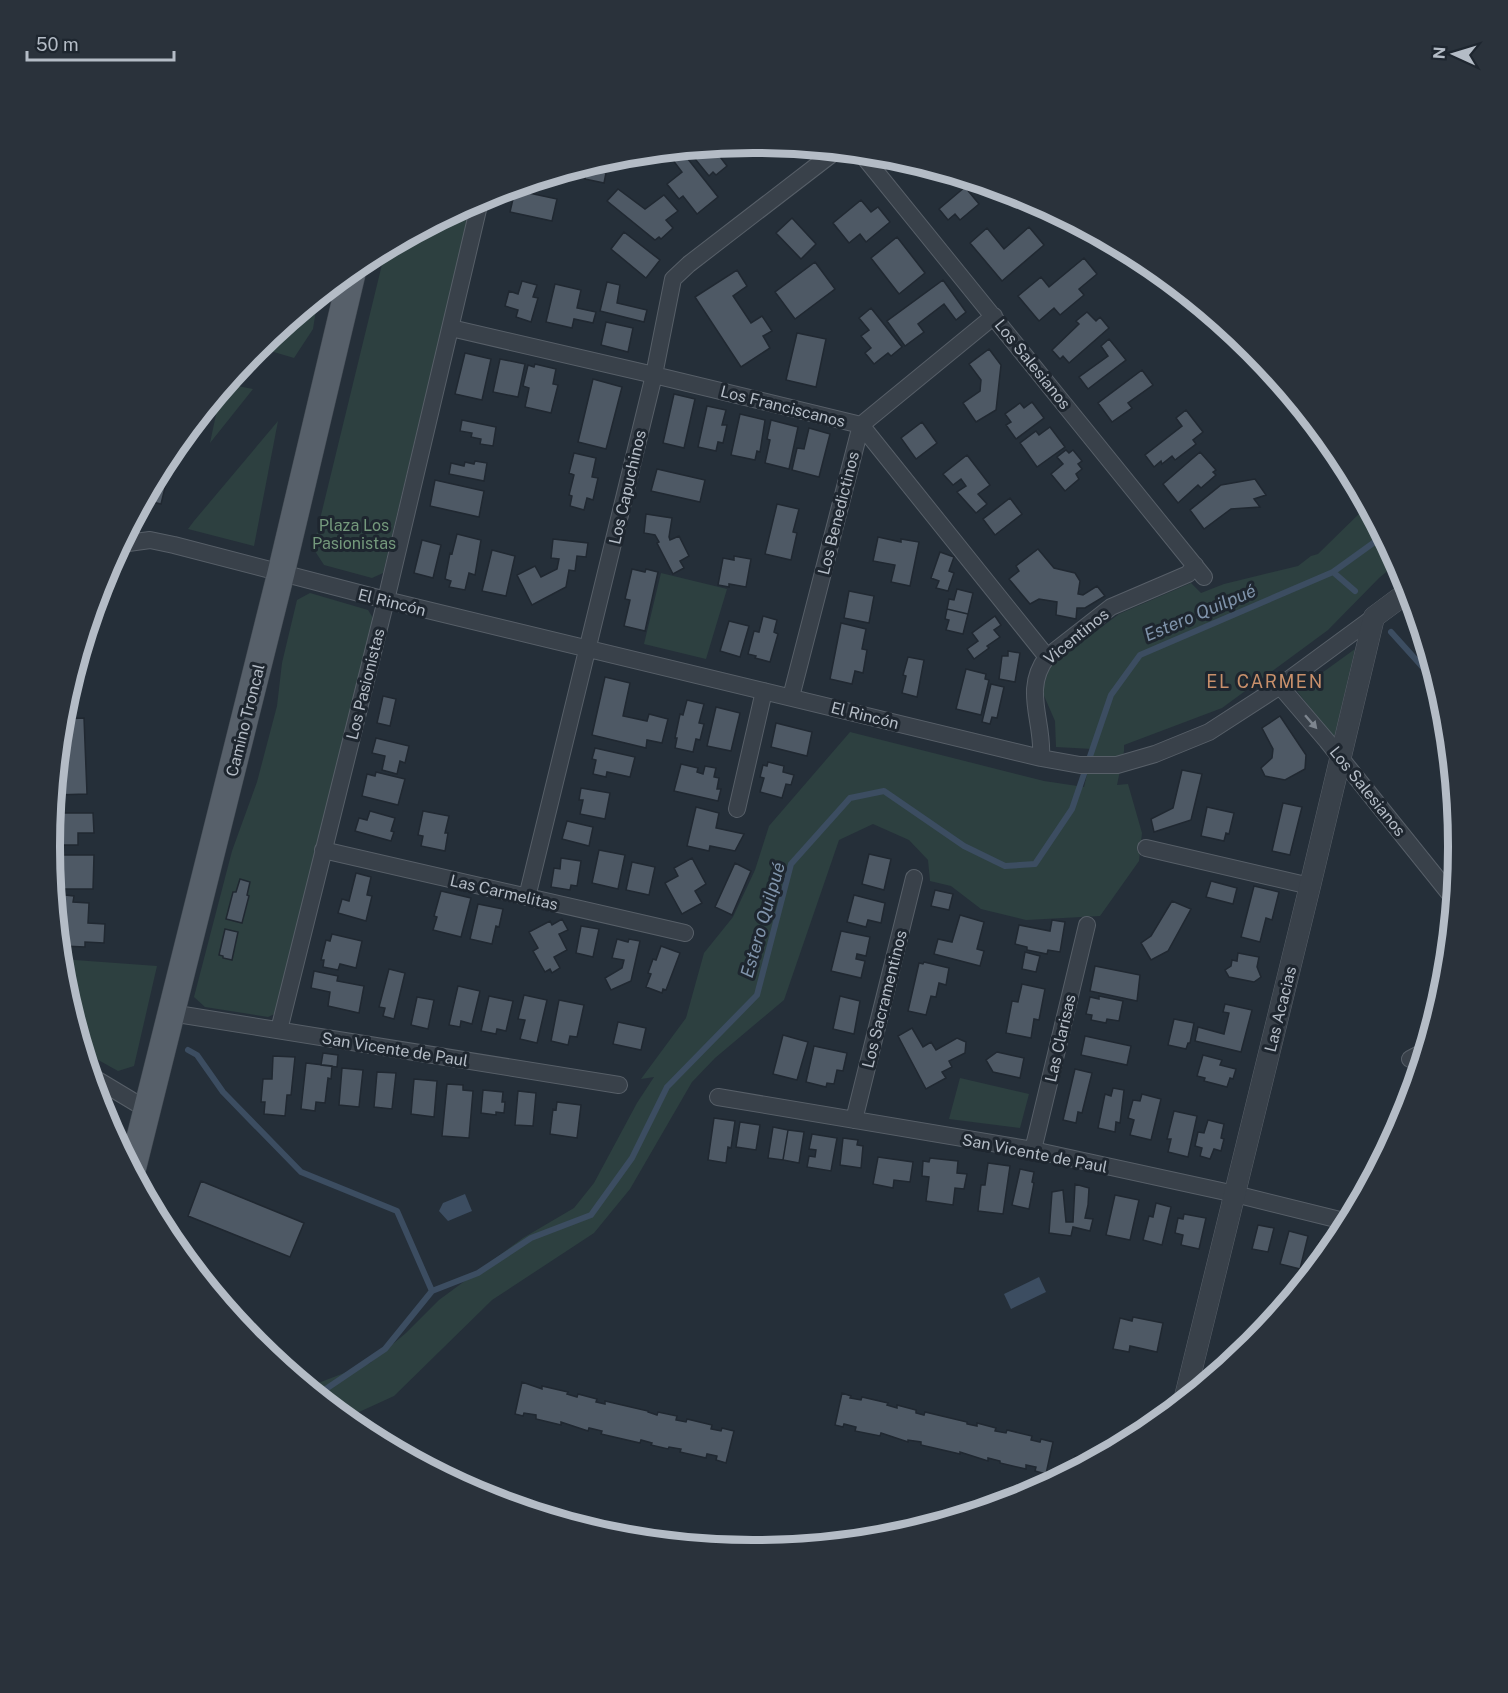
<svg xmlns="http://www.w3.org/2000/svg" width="1508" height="1693" font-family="'Public Sans',sans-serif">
	<rect width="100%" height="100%" fill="#252f39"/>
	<path fill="#2d4040" d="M472 202 383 573 372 578 324 565 313 548 386 248Z
		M318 297 313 329 294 358 257 347Z
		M227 384 253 389 210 443 221 391Z
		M278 421 254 546 188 529 194 521Z
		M1367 506 1397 563 1379 578 1328 630 1222 708 1124 745V751L1117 785 1128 784 1142 833 1139 861 1100 916 1026 920 981 909 951 886 930 881 928 860 909 840 873 824 839 840 784 1000 715 1058 692 1082 630 1189 594 1233 492 1300 394 1396 346 1418 308 1387 370 1363 406 1333 439 1300 523 1238 574 1208 594 1183 637 1103 654 1077 641 1079 686 1018 704 953 733 917 755 870 769 826 850 732 1044 781 1084 787 1093 749 1056 747 1055 721 1042 691 1050 666 1119 614 1191 583 1201 593 1224 584 1298 566 1311 556 1318 554Z
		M661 573 727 589 706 659 644 644Z
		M310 593 368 610 373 618 279 1012 268 1017 205 1007 194 997 232 851 257 782 277 706 282 663 297 600Z
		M1355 649 1334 739 1297 691Z
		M61 959 157 966 134 1066 118 1071 84 1052 63 984Z
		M960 1078 1029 1094 1020 1128 949 1119Z"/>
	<path fill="#3c4d61" d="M465 1194 472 1211 448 1221 439 1211 443 1203Z
		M1039 1277 1046 1292 1011 1309 1004 1294Z"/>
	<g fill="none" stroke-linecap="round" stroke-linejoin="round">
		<path stroke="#3c4d61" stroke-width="6" d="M1333 572 1355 591
			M1391 632 1437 683
			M188 1050 197 1055 223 1092 301 1172 397 1211 432 1291
			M317 1395 385 1349 432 1291 478 1273 531 1238 591 1215 632 1158 667 1087 757 995 791 864 850 798 884 791 964 846 1005 866 1035 864 1072 809 1111 695 1140 655 1333 572 1383 536"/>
	</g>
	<path fill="#4e5965" stroke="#202831" stroke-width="1.5" d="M718 146 714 149 727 166 716 175 713 172 709 176 687 149Z
		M680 149 718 197 697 214 683 196 679 199 667 184 682 172 666 151Z
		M628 154 607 168 605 159Z
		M600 161 598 171 606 173 604 183 585 179 588 165H586Z
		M965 187 979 204 960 220 955 214 948 220 939 209Z
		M618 189 645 209 664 195 678 211 666 220 673 228 661 239 659 237 655 240 607 201Z
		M515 190 557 199 552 221 510 212Z
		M861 200 871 212 878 207 890 222 866 242 860 234 849 243 833 223Z
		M792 218 816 244 801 259 776 233Z
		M1029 227 1044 245 1002 281 970 243 987 228 1004 249Z
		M624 232 660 260 646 278 611 249Z
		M897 237 925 273 899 294 871 258Z
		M1084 258 1097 274 1079 289 1084 295 1060 315 1054 308 1039 321 1018 296 1041 277 1049 287Z
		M815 262 835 289 795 319 775 292Z
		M737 270 747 286 733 296 751 323 762 316 772 331 763 336 770 348 741 367 695 297Z
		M943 280 966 312 956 320 944 304 918 324 924 332 905 346 887 321Z
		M522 281 537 285 533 297 538 298 531 322 516 317 518 310 505 306 509 291 518 294Z
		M607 282 620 285 617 303 647 310 644 322 600 311Z
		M555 284 581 290 577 308 596 312 593 323 574 319 572 328 546 322Z
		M871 308 902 347 891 356 888 353 874 364 865 353 871 348 861 336 869 330 859 318Z
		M1087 312 1096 321 1100 317 1109 328 1069 363 1063 356 1060 359 1052 350 1079 324 1076 321Z
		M606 322 633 328 628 352 601 345Z
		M797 333 826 339 816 387 786 380Z
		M1109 339 1126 360 1088 389 1079 377 1108 356 1101 346Z
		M989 349 1001 365 996 410 976 422 963 403 980 391 981 380 969 364Z
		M465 353 491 359 482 400 455 394Z
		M500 359 525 364 518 397 493 392Z
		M535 364 556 369 553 384 558 385 551 413 525 407 529 388 523 386 528 365 534 367Z
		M1142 370 1153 385 1128 403 1132 408 1112 422 1098 403Z
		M593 379 622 387 606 449 578 442Z
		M674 394 695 399 684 448 663 443Z
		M1032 402 1044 418 1016 439 1006 425 1011 422 1005 414 1020 403 1024 408Z
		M707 406 726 410 722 425H727L723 443 718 442 716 451 698 447Z
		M1186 410 1203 432 1193 440 1196 444 1175 460 1172 456 1162 464 1161 461 1154 467 1145 455 1182 426 1176 418Z
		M740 414 765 420 760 452 757 451 755 460 731 455Z
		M462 420 496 427 493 446 480 444 481 439 471 437 472 433 460 431Z
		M771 420 798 427 789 469 765 463 770 440 767 439Z
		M922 422 937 443 916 459 901 438Z
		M1050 427 1065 447 1037 467 1020 443 1036 431 1039 435Z
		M809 428 830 434 819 477 792 470 797 448 804 449Z
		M175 447 161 504 144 500 168 455Z
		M1066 450 1069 453 1073 450 1082 461 1078 464 1082 469 1076 474 1079 479 1065 491 1051 474 1063 464 1057 457Z
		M1200 452 1216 470 1213 472 1216 475 1201 488 1198 485 1178 503 1163 484Z
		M574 453 596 458 592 477 598 478 593 500 587 498 584 510 570 506 572 496 569 495 574 475 569 473Z
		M967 455 990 485 978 494 987 504 976 513 957 492 966 486 961 479 953 485 943 474Z
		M475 461 487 463 484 481 449 474 451 463 464 466 465 462 474 464Z
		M657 469 705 480 700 502 651 491Z
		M1255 479 1266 495 1254 499 1260 507 1231 509 1204 529 1190 510 1221 485Z
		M435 480 484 491 479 517 430 506Z
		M1010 498 1022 514 995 535 983 519Z
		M777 504 799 509 793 532 797 533 791 560 765 554Z
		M646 514 672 518 669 537 670 540 679 536 689 556 680 561 684 568 673 574 657 543 659 542 655 535 644 533Z
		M457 534 481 540 475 575 469 573 465 590 449 587 451 581 445 579 450 553 452 554Z
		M878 537 901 542V539L919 542 910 586 891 582 895 565 873 561Z
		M553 539 588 543 586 557 577 556 575 571 569 570 566 587 532 605 517 575 535 566 541 577 557 569 559 559 551 558Z
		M422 540 441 545 433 578 414 573Z
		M1038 549 1054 568 1075 573 1080 581 1078 594 1083 595 1097 586 1105 596 1085 608H1077L1076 619 1056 615 1057 602 1039 599 1030 604 1009 579 1019 571 1016 566Z
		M492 550 515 556 506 596 482 591Z
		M940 552 954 557 949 571 954 573 948 591 936 588 939 581 931 578Z
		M734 556 751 559 746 587 729 584V587L718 585 723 558 734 560Z
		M632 569 645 572 646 569 658 572 645 631 624 626 630 600 625 599Z
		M957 589 973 593 968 614 947 609 949 599 954 600Z
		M849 591 874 596 869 623 844 618Z
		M947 609 968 614 963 634 946 630 949 620 945 619Z
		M763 616 777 620 774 632 778 634 770 662 755 658 756 656 748 654 754 631 759 632Z
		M995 616 1001 625 994 630 1000 637 987 646 989 648 974 659 967 649 978 641 972 633Z
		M729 621 749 626 740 657 720 651Z
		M841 623 866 629 862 649 867 650 863 673 855 671 852 684 830 679Z
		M1008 651 1020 653 1015 682 999 679 1002 656H1008Z
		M908 657 924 660 917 697 902 693 906 676 903 675Z
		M966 669 986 674 985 679 989 680 981 715 956 709Z
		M605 677 630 683 623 716 647 721 649 714 668 719 662 743 647 740 646 748 592 735Z
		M991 684 1004 687 997 718 992 717 990 724 982 722Z
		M383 696 396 699 390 726 377 723Z
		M687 700 704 704 699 723 704 724 700 740 696 739 693 752 675 748 677 738H675L680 714 683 715Z
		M716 707 740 713 731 751 707 746Z
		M1280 716 1306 755 1305 769 1285 780 1265 776 1261 768 1272 758 1273 749 1262 728Z
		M84 718 87 794 55 795 62 719Z
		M776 723 812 732 807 756 771 747Z
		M376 738 409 746 405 763 400 761 397 774 382 770 385 756 372 753Z
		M595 748 635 757 630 777 607 772 606 777 593 774 596 760 592 759Z
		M768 762 784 766 783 772 794 775 791 785 786 784 782 798 760 792 764 778 760 777 763 765 767 766Z
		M681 764 698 768 697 772 703 774 705 766 716 768 714 777 719 778 717 789H721L718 801 674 791Z
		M1182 770 1202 774 1191 820 1154 832 1151 819 1173 808Z
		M376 772 405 779 398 805 362 796 367 774 375 776Z
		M581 788 610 793 605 819 580 814 583 800H579Z
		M1283 803 1302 807 1290 855 1272 851Z
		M696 807 719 813 716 828 744 834 735 851 710 846 709 851 687 846Z
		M1207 807 1234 813 1229 834 1226 833 1224 841 1201 836Z
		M370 811 395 818 391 831 394 832 391 841 355 831 359 818 367 820Z
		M423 811 449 816 445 833H448L445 851 421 846 423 836 418 835Z
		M55 813H93L94 833H78V845H56V834H53V820H55Z
		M567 821 593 827 589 846 562 839Z
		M599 850 625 855 618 889 592 883Z
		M869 854 891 859 884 890 862 884Z
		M56 855H94L93 889H56V878H54V860H56Z
		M561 858 581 861 577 886 571 885 570 890 551 887 554 868 560 869Z
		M692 858 706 884 695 891 702 903 682 914 665 883 678 876 674 868Z
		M632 862 655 867 649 895 626 890Z
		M735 863 751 871 732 915 715 907Z
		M356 873 371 877 367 895 372 896 366 921 338 913 342 899 349 901Z
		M240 879 250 882 247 895 249 896 242 923 226 919 233 892H236Z
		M1211 881 1237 888 1233 904 1206 897Z
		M1254 886 1279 892 1272 920 1266 918 1260 942 1241 937Z
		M935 890 953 894 949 910 931 906Z
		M441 891 471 898 461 937 433 930 437 917 434 916Z
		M55 894 74 896 73 902 89 903 88 923 105 924 104 943 85 942V947L63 946V942H59Z
		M854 895 885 903 881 923 868 920 866 927 847 922Z
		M1172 901 1191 909 1168 951 1151 960 1141 943 1151 936Z
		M478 904 503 909 499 927 496 926 492 944 470 939Z
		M960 915 984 922 977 949 984 951 980 966 934 954 938 939 952 942Z
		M562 919 568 930 559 934 567 950 554 957 560 968 552 973 550 969 545 972 533 951 538 948 529 932 550 921 552 925Z
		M1052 920 1065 922 1060 952 1048 950 1047 954 1027 950V947L1015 944 1019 925 1050 931Z
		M581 926 599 929 593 957 576 953Z
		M225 929 238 932 232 960 223 958V956L219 955Z
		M841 931 870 937 866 956 857 954 856 959 865 961 861 978 831 971Z
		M332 934 362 941 356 968 340 964 338 970 323 967 324 960H321L326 940 330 941Z
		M617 939 628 942 629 939 640 941 631 981 611 990 605 978 622 968 624 960 612 958Z
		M661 946 680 953 666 990 663 989 662 993 646 987 651 974 648 973 653 959 656 960Z
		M1025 952 1040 956 1036 972 1022 969Z
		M1238 953 1259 957 1257 967 1261 977 1254 982 1229 977 1225 970 1231 966 1232 960 1237 961Z
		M924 962 949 968 946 985 939 983 936 997 931 996 926 1015 908 1011 919 963 923 964Z
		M1095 966 1140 975 1137 1001 1090 991Z
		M389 969 405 973 394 1019 383 1016 385 1008 379 1007Z
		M314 971 338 976 337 981 364 986 359 1013 328 1006 330 992 311 988Z
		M1022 984 1045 989 1039 1020 1034 1019 1031 1038 1006 1033 1012 1001 1018 1002Z
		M458 986 480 991 472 1024 461 1021 460 1027 449 1025Z
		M524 995 547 1000 537 1043 520 1039 525 1020 518 1019Z
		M489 996 513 1001 506 1031 497 1029 496 1034 481 1031Z
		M840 996 860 1001 854 1034 833 1029Z
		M1099 996 1123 1001 1119 1021 1107 1019 1106 1023 1091 1020 1092 1015 1086 1014 1090 997 1099 999Z
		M417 997 434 1000 428 1029 411 1025Z
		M559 1000 584 1005 577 1037 570 1036 568 1045 551 1041Z
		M1225 1004 1252 1010 1241 1052 1195 1041 1198 1027 1224 1034 1229 1013 1223 1012Z
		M1174 1019 1194 1023 1190 1043H1188L1186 1049 1168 1045Z
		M618 1022 646 1028 641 1050 613 1044Z
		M912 1028 923 1047 931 1042 936 1050 957 1038 966 1042 965 1053 949 1061 952 1067 942 1072 946 1078 926 1089 898 1036Z
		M783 1035 808 1042 797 1080 773 1074Z
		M1085 1036 1131 1046 1127 1065 1081 1055Z
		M814 1046 847 1053 843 1071 837 1070 834 1084 827 1083 826 1087 806 1082Z
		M997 1052 1024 1058 1020 1078 993 1072 986 1060Z
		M323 1053 338 1055 337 1067 321 1065Z
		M1203 1055 1222 1060 1220 1065 1236 1069 1233 1079 1230 1078 1227 1087 1204 1081 1205 1078 1197 1076Z
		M273 1056 295 1057 291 1095H287L285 1116 264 1114 265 1102H261L263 1079H272Z
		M306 1063 332 1066 331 1079 328 1078 325 1103 316 1102 315 1111 301 1109Z
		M342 1068 363 1070 359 1107 339 1105Z
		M1075 1069 1092 1073 1082 1113 1078 1112 1076 1123 1063 1120Z
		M377 1072 396 1073 392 1109 374 1107Z
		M414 1079 437 1081 434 1117 411 1114Z
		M447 1084 463 1085V1090L473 1091 469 1138 442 1136Z
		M1113 1088 1124 1090 1120 1123 1116 1122 1115 1132 1098 1128 1105 1094 1111 1096Z
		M483 1090 503 1092 502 1102H505L504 1113 496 1112V1115L481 1113Z
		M518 1091 536 1093 533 1126 515 1125Z
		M1142 1094 1161 1099 1151 1140 1130 1135 1134 1120 1128 1118 1133 1100 1140 1101Z
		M557 1102 581 1105 577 1138 550 1134 553 1109 556 1110Z
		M1174 1111 1197 1116 1188 1157 1168 1152 1171 1139H1167Z
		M714 1118 735 1121 731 1148 728 1147 726 1163 708 1160Z
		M1208 1120 1224 1124 1221 1138 1224 1139 1221 1151 1214 1149 1210 1159 1200 1156 1202 1148 1195 1146 1198 1132 1204 1133Z
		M740 1122 760 1125 756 1150 736 1147Z
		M773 1127 788 1130 783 1160 768 1158Z
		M788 1130 804 1132 799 1163 783 1160Z
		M812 1134 837 1138 831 1171 807 1167 809 1156 815 1157 816 1150 809 1149Z
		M843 1138 858 1140 857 1145 863 1146 861 1168 840 1165Z
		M878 1157 913 1162 910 1182 894 1180 893 1188 873 1184Z
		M930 1158 958 1161 957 1173 967 1174 964 1189 955 1188 953 1205 926 1201 929 1177 922 1176 923 1161 929 1162Z
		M988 1163 1010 1166 1003 1214 978 1211 981 1185H985Z
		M1020 1169 1034 1172 1032 1182 1034 1183 1029 1209 1012 1205Z
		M201 1181 304 1223 290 1257 188 1216Z
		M1075 1184 1089 1188 1088 1205 1085 1218 1093 1219 1090 1231 1073 1227 1071 1236 1049 1233 1052 1192 1063 1190 1066 1222H1073Z
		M1115 1195 1139 1200 1130 1240 1106 1235Z
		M1156 1203 1171 1207 1162 1245 1143 1240 1149 1216 1153 1217Z
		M1184 1214 1206 1218 1199 1249 1181 1245 1183 1235 1175 1233 1178 1218 1183 1219Z
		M1258 1225 1274 1228 1268 1252 1252 1249Z
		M1289 1231 1308 1236 1300 1269 1280 1264Z
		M1319 1242 1334 1245 1316 1266H1314Z
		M1133 1317 1163 1323 1157 1352 1130 1346 1129 1352 1113 1349 1120 1318 1132 1321Z
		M522 1382 542 1389V1386L568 1392 567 1394 577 1397 578 1394 597 1399 596 1402 605 1404V1401L648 1411V1412L657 1415 658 1412 677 1416 676 1420 686 1422 687 1419 712 1425 711 1429 721 1431 722 1428 734 1431 726 1463 716 1460 717 1456 707 1454 706 1458 680 1452 681 1449 669 1447 668 1449 651 1445 652 1443 641 1440 640 1443 601 1434 602 1431 589 1428 588 1431 561 1422V1425L536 1419V1415L524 1413 523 1416 515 1414Z
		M842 1393 851 1396 850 1398 861 1400 862 1397 888 1403 887 1405 897 1408V1405L916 1410V1413L924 1415 925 1412 967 1422V1424L977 1426V1423L996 1428 995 1431 1006 1433 1007 1430 1032 1436 1031 1440 1040 1442 1041 1439 1053 1442 1046 1474 1035 1471 1036 1467 1026 1465V1469L1000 1463V1461L988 1458V1461L960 1452V1454L921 1445V1442L908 1440V1442L881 1433 880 1436 855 1431 856 1427 844 1424 843 1427 835 1425Z
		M1075 1456 1093 1460 1072 1471Z"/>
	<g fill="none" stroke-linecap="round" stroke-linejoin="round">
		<g stroke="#575f68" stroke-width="18">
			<path id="minor" d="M860 152 1204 577
				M451 328 654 375 861 425 1047 657
				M121 544 150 540 174 545 386 600 1041 758 1080 765H1117L1155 754 1209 732 1280 686 1374 617
				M1280 686 1327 741 1453 898
				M791 697 861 425 994 316
				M1041 758C1044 721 1022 690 1047 657L1111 607 1188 574 1195 565
				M737 809 764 691
				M1146 848 1310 886
				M323 850 685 933
				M527 897 654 375 673 279 689 264 837 150
				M171 1013 619 1085
				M279 1030 386 600 481 197
				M1410 1059 1425 1051
				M91 1076 146 1109
				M718 1097 1033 1150 1235 1194 1348 1222
				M854 1120 914 878
				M1033 1150 1087 925"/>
		</g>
		<g stroke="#575f68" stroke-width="22">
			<path id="tertiary" d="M1184 1401 1310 886 1374 617 1409 591"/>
		</g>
		<g stroke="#424a53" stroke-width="28">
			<path id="primary" d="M132 1170 281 573 353 269"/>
		</g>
		<use href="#minor" stroke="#39414a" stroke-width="16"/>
		<use href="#tertiary" stroke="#39414a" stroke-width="21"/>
		<use href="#primary" stroke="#57606a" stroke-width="27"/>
	</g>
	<defs><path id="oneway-solid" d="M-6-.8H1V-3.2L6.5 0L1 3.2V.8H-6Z" transform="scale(1.5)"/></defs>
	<use fill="#7d858e" href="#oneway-solid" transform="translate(1311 722) rotate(49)"/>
	<g text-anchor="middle" stroke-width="6" stroke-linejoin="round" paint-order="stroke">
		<g font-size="16" fill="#b4bcc6" stroke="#1e262f">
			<text transform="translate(1033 364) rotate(51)" y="6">Los Salesianos</text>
			<text transform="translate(783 406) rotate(14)" y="6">Los Franciscanos</text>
			<text transform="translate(627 487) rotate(-77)" y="6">Los Capuchinos</text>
			<text transform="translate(838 513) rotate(-76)" y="6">Los Benedictinos</text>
			<text transform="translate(392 602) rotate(14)" y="6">El Rincón</text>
			<text transform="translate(1076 636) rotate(-39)" y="6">Vicentinos</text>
			<text transform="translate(365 684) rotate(-76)" y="6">Los Pasionistas</text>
			<text transform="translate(865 715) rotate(14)" y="6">El Rincón</text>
			<text transform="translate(245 720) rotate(-76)" y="6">Camino Troncal</text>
			<text transform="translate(1368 791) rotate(51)" y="6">Los Salesianos</text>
			<text transform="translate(504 892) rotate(13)" y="6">Las Carmelitas</text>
			<text transform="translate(884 999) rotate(-76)" y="6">Los Sacramentinos</text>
			<text transform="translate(1280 1009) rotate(-76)" y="6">Las Acacias</text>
			<text transform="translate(1060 1038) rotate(-77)" y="6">Las Clarisas</text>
			<text transform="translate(395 1049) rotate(9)" y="6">San Vicente de Paul</text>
			<text transform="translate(1035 1153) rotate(11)" y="6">San Vicente de Paul</text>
		</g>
		<g font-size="16" fill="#74997c" stroke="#1e262f">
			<text x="354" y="531">Plaza Los<tspan x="354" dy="18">Pasionistas</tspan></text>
		</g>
		<g font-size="18" font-style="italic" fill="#7f93aa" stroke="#1e262f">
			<text transform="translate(1200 613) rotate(-23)" y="6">Estero Quilpué</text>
			<text transform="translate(763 920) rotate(-74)" y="6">Estero Quilpué</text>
		</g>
		<g font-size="18" letter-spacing="1.5" fill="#c9906b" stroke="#1e262f">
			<text x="1265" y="688">EL CARMEN</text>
		</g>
	</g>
	<path d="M0 0H1508V1693H0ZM753 153H755A693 693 0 0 1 1448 846V847A693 693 0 0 1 755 1540H753A693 693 0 0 1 60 847V846A693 693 0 0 1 753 153Z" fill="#2a323b" fill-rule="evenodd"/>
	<path fill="none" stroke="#b4bcc6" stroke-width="8" d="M753 153H755A693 693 0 0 1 1448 846V847A693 693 0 0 1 755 1540H753A693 693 0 0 1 60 847V846A693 693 0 0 1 753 153Z"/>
	<g transform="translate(1454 54) rotate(274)" stroke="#1e262f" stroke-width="4.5" paint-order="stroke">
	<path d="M0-4.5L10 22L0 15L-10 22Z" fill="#b4bcc6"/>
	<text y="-9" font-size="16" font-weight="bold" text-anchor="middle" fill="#b4bcc6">N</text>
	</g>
	<path d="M27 51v9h147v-9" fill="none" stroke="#b4bcc6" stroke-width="3"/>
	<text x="36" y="51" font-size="18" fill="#b4bcc6" stroke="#1e262f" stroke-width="4.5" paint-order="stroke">50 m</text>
</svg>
